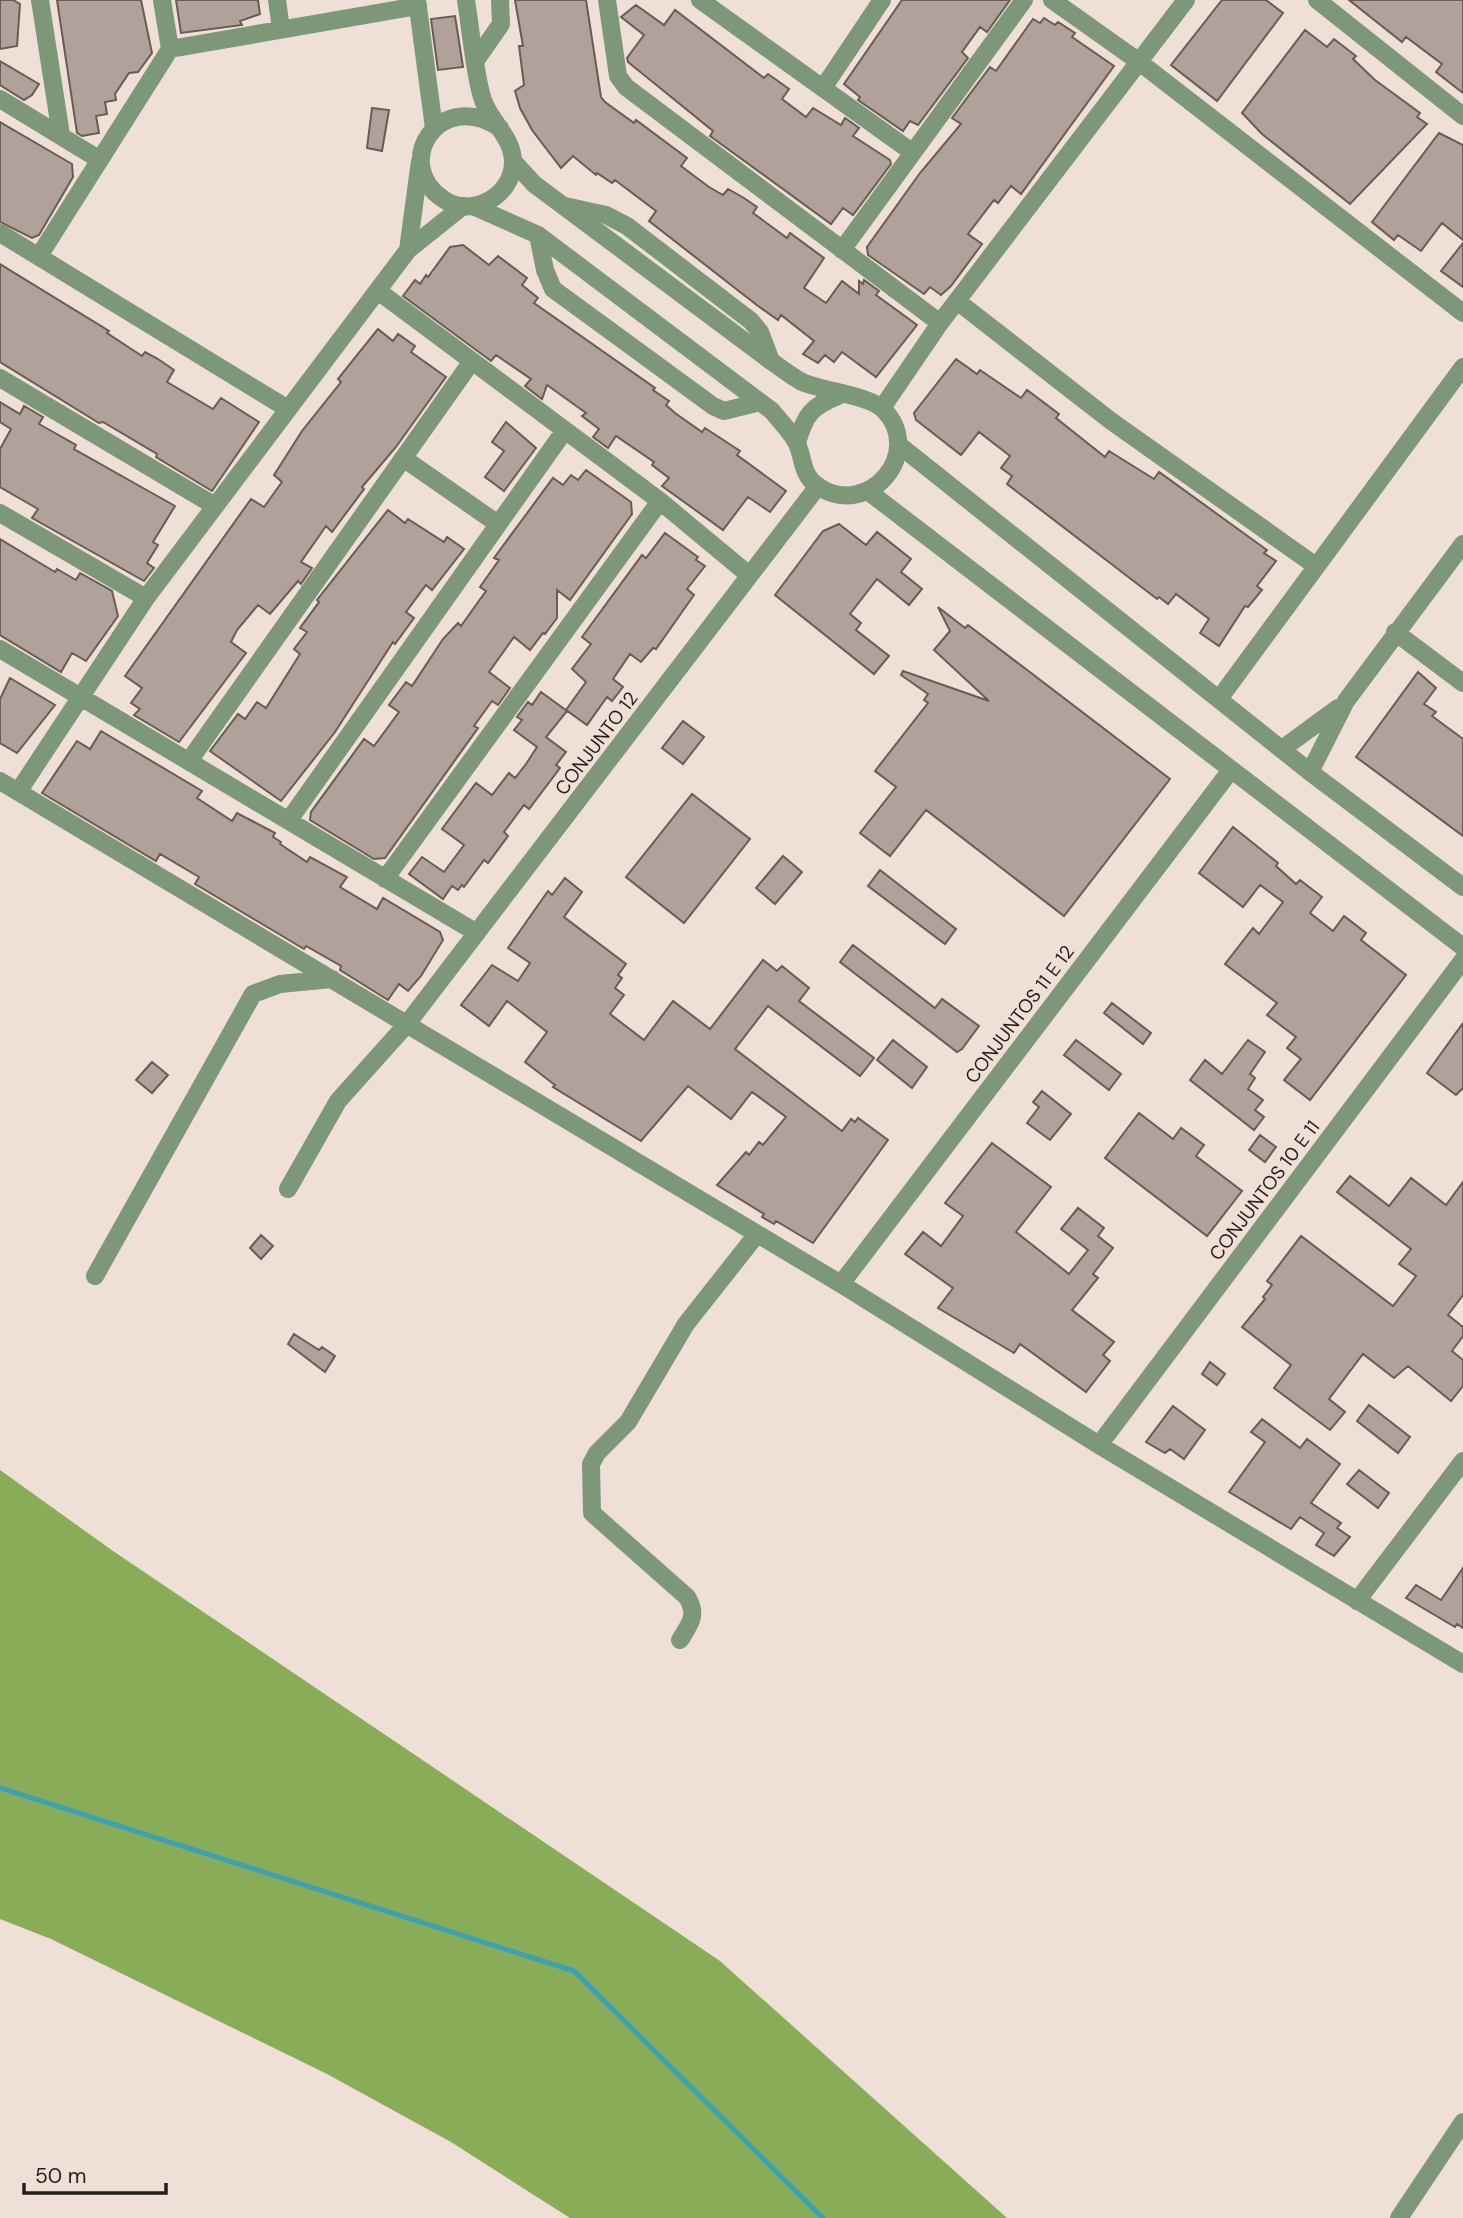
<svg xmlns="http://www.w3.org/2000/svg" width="1463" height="2218" font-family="'DM Sans',sans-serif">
	<rect width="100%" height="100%" fill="#efdfd7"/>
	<path fill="#88ac58" d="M0 1470 113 1551 720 1961 1007 2218H570L451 2142 327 2074 51 1939 0 1919Z"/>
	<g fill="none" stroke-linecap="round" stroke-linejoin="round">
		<path stroke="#3ba1b3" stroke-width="5" d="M0 1788 574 1971 823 2218"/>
	</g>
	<path fill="#b0a19a" stroke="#695b55" stroke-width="2" d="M0 0H13L20 4 17 46 0 49Z
		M57 0H141L152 53 138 72 129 73 115 94 116 100 105 102 107 114 96 116 99 133 82 136 77 133Z
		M176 0H258L260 14 240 21 242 25 181 33Z
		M515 0H586L601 97 605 102 634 123 636 120 687 158 681 166 709 187 723 195 728 189 744 198 757 207 753 213 787 238 790 233 824 258 804 288 826 303 842 281 859 294V281L863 284 864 280 879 291 876 295 917 325 876 377 842 352 834 362 825 355 818 363 803 354 814 341 781 315 778 320 758 306 649 221 656 211 615 180 612 183 597 173 596 175 573 156 561 168 532 130 520 108 515 91 524 85 519 46H523Z
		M902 0H1010L987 32 980 27 962 52 968 58 918 125 910 121 903 131 858 100 860 97 844 84Z
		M1222 0H1266L1283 13 1217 101 1171 65Z
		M1349 0H1463V93L1436 72 1442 64 1406 37 1402 42Z
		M636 5 664 25 675 10 764 78 768 74 789 89 782 99 806 117 813 108 841 125 845 118 859 128 853 136 890 160 891 164 853 215 843 208 831 224 710 136 713 131 628 62 627 58 644 35 621 17Z
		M455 16 463 67 438 70 431 19Z
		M1044 18 1055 25 1058 22 1075 33 1072 37 1114 66 1021 194 1011 186 998 203 994 200 968 234 982 244 951 286 941 295 930 287 924 294 868 255 867 247 920 173 961 124 952 118 990 67 996 71 1033 19 1040 23Z
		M1305 30 1327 47 1334 39 1356 56 1353 59 1375 80 1420 113 1417 117 1427 124 1350 204 1262 134 1242 113Z
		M0 61 39 84 32 95 24 100 0 85Z
		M372 108 389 110 382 151 367 148Z
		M0 122 72 164 73 177 39 235 32 238 0 222Z
		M1439 133 1463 145V240L1442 223 1421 251 1398 235 1394 240 1372 222Z
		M1463 243V287L1441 271Z
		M463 245 489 265 498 256 527 278 522 285 538 298 534 303 655 388 653 390 669 401 666 405 675 413 702 432 705 428 740 451 737 455 786 491 770 512 748 497 723 530 662 486 669 478 652 465 654 462 616 436 608 448 593 437 599 429 582 416 586 413 547 385 542 399 525 386 531 379 496 355 491 361 403 296 415 280 420 284 426 275 428 277 450 247Z
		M0 264 109 331 107 333 142 356 145 352 158 359 174 370 167 382 213 409 221 398 259 422 212 491 156 457 157 454 103 422 99 423 0 362Z
		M378 329 393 341 398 334 415 346 411 352 446 377 396 447 362 487 364 489 332 532 326 526 301 562 312 568 301 584 298 581 270 614 258 605 237 630 231 642 246 653 179 742 134 715 140 709 131 703 142 688 125 676 251 499 264 507 282 482 274 475 302 431 341 382 338 379Z
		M956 359 977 374 980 370 1021 398 1027 390 1059 414 1056 418 1105 457 1109 451 1154 479 1159 472 1267 550 1264 553 1276 561 1257 586 1262 590 1248 607 1245 606 1219 646 1200 633 1209 619 1176 594 1168 604 1159 597 1157 599 1007 484 1012 476 1001 468 1010 456 979 432 961 455 916 420 914 413Z
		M0 402 20 414 24 406 43 417 39 424 76 445 74 449 175 506 153 542 158 545 147 563 154 568 144 581 32 518 38 509 0 487V449L11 429 0 422Z
		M506 422 536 448 504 491 485 477 504 451 492 442Z
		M586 470 631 502 632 514 570 600 557 590V618L545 634 543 633 530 650 514 637 489 672 510 688 498 705 492 701 474 726 478 728 385 858 374 859 310 820 311 812 364 739 374 746 399 712 389 705 406 682 412 686 443 639 458 623 461 626 486 591 480 587 499 560 494 558 553 478 563 485 571 475 578 480Z
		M388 510 405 523 408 519 444 542 447 537 464 549 432 590 426 585 406 612 414 618 395 644 393 642 335 732 281 801 210 751 238 714 245 719 257 702 266 708 300 654 294 649 307 632 300 628 319 602 317 600Z
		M839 524 866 545 877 532 911 559 901 572 922 589 909 605 877 579 850 614 861 623 856 630 889 656 874 674 775 595 823 531Z
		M665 533 698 557 696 560 705 566 687 589 694 595 656 649 653 648 641 662 630 654 613 679 623 687 612 701 607 697 587 725 566 710 586 682 572 669 591 644 582 637 642 555 646 558Z
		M0 539 55 572 57 569 76 580 80 573 112 591 118 616 86 661 72 653 61 672 0 635Z
		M938 607 965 628 968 625 1170 779 1064 916 926 810 890 856 860 833 896 787 875 771 928 703 924 700 928 694 901 675 903 671 989 701 934 650 950 631Z
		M1418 672 1436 688 1424 704 1436 712 1432 716 1463 739V836L1356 757Z
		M10 678 55 705 17 753 0 743V699Z
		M541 692 567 711 546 737 566 752 556 765 560 768 529 809 524 805 504 832 508 836 488 863 484 860 464 887 462 885 458 890 452 886 443 899 409 874 422 857 444 872 464 845 442 829 476 783 492 795 509 773 515 778 526 764 537 747 514 730 522 720 517 717 528 702 532 705Z
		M683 721 704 737 683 764 662 748Z
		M101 731 202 791 197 798 232 821 237 813 275 833 273 837 281 842 280 844 307 862 310 857 347 877 340 887 377 909 383 898 440 932 443 940 421 976 408 991 399 984 388 1000 340 970 341 966 306 946 304 949 195 884 199 877 160 854 156 861 42 793 77 741 90 749Z
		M692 794 750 839 684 923 626 877Z
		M1233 827 1278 863 1276 866 1296 884 1300 880 1322 897 1310 913 1333 931 1344 916 1366 933 1361 940 1406 975 1310 1100 1284 1080 1301 1059 1287 1048 1296 1037 1267 1015 1277 1003 1225 964 1253 928 1259 934 1283 902 1260 885 1243 907 1199 873Z
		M783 856 802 872 775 904 756 888Z
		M880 870 956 929 945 944 868 886Z
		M565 878 582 892 564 917 626 964 618 975 622 978 615 988 624 995 610 1014 644 1040 673 1001 710 1029 763 960 777 971 782 966 809 988 799 1001 874 1058 860 1076 768 1006 735 1049 842 1131 851 1119 855 1122 858 1118 888 1140 813 1243 776 1221 774 1224 762 1217 764 1214 717 1185 746 1152 749 1155 759 1142 763 1145 786 1117 752 1092 731 1119 688 1086 641 1141 553 1087 555 1085 525 1062 547 1032 507 1001 489 1026 461 1005 492 965 518 981 530 963 508 948 548 891 552 895Z
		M853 945 935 1008 942 999 979 1026 962 1049 957 1052 840 962Z
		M1112 1003 1151 1033 1143 1044 1104 1013Z
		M1463 1023V1088L1456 1095 1427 1073Z
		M893 1040 927 1067 912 1088 877 1060Z
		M1076 1040 1121 1074 1109 1090 1064 1055Z
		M1248 1040 1265 1052 1250 1074 1255 1078 1248 1089 1263 1100 1255 1110 1264 1117 1254 1130 1190 1080 1205 1060 1222 1074Z
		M152 1062 168 1075 152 1093 136 1080Z
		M1042 1091 1071 1114 1050 1140 1027 1123 1039 1107 1033 1102Z
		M1139 1113 1173 1139 1181 1128 1188 1133 1204 1145 1196 1156 1242 1191 1207 1236 1105 1158Z
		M1260 1135 1276 1147 1265 1162 1249 1150Z
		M992 1143 1051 1187 1016 1232 1069 1274 1088 1250 1061 1229 1078 1208 1104 1228 1098 1236 1113 1248 1093 1274 1098 1278 1072 1310 1114 1342 1103 1355 1110 1361 1086 1392 1020 1344 1014 1353 938 1308 953 1288 905 1254 923 1232 941 1246 963 1216 945 1203Z
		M1350 1176 1389 1206 1411 1178 1446 1205 1463 1182V1295L1448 1315 1463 1327V1336L1452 1351 1463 1360V1386L1451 1401 1408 1366 1394 1378 1363 1354 1329 1399 1345 1412 1330 1430 1274 1388 1291 1365 1242 1327 1265 1299 1263 1297 1272 1285 1267 1281 1301 1236 1393 1306 1416 1276 1399 1264 1411 1249 1337 1192Z
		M261 1235 273 1246 261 1259 250 1248Z
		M294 1334 319 1350 322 1347 335 1356 325 1372 288 1344Z
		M1210 1362 1225 1374 1217 1385 1202 1374Z
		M1369 1405 1410 1437 1398 1453 1357 1421Z
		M1173 1406 1205 1430 1184 1459 1170 1449 1165 1453 1146 1442Z
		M1262 1419 1300 1448 1307 1439 1340 1464 1311 1503 1341 1523 1337 1528 1350 1537 1334 1556 1316 1545 1324 1533 1300 1517 1291 1529 1229 1492 1265 1442 1251 1432Z
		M1359 1470 1389 1493 1378 1508 1347 1484Z
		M1463 1568V1628L1457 1624 1455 1627 1406 1598 1416 1585 1441 1600Z"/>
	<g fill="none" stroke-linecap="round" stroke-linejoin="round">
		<path stroke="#7c9879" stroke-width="18" d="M40 0 61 135
			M277 0 281 29
			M607 0 618 76 626 87 940 323
			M700 0 912 152
			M1052 0 1138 61 1463 313
			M1317 0 1463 116
			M170 49 418 6
			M476 60 501 24 500 0
			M823 88 882 0
			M0 99 100 160
			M565 206 606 215 627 226 751 321 760 332 771 361
			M0 233 288 409
			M538 235 545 270 553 289 713 406 724 411 760 402
			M408 250 420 161
			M842 250 1024 0
			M39 256 170 49 162 0
			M378 291 660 501 749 575
			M957 301 1111 421 1316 566
			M0 378 215 506
			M882 408 940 323 1186 0
			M403 458 498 524
			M0 513 146 598
			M1395 632 1463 683
			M0 649 477 933
			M1219 699 1463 367
			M1282 749 1338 708
			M189 761 472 361
			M1310 772 1346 701 1463 544
			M0 781 841 1284 1099 1445 1463 1664
			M18 792 146 598 408 250 463 206
			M289 820 565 430
			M385 879 660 501
			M288 1189 338 1101 407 1024 818 486
			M95 1276 253 994 280 984 332 979
			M841 1284 1231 770
			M1099 1445 1463 960
			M1357 1601 1463 1461
			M680 1640C690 1624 698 1615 687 1597L592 1513 591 1464 597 1453 628 1422 686 1324 757 1234
			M1399 2218 1463 2122"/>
		<path stroke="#7c9879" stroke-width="18" d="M417 0 434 128
			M466 0C470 24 476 87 485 105 494 125 513 139 513 162 513 196 471 219 443 199 391 164 439 87 500 128
			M473 206 538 235 772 411C779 420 789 430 795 440 805 456 799 474 819 487 869 519 926 452 883 409 870 396 823 391 802 382 791 376 781 368 771 361L534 184 513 161
			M797 443C805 414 812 406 840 395
			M899 445 1310 772 1463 887
			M869 492 1463 947"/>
	</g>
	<g text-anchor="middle" stroke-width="7" stroke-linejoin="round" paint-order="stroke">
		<g font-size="19" fill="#241f1c" stroke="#efdfd7">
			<text transform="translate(596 743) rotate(-53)" y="7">CONJUNTO 12</text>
			<text transform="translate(1019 1014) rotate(-53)" y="7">CONJUNTOS 11 E 12</text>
			<text transform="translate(1264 1190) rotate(-53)" y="7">CONJUNTOS 10 E 11</text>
		</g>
	</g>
	<path d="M24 2183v10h142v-10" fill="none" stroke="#241f1c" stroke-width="3.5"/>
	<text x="35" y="2183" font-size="21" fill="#241f1c" stroke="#efdfd7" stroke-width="5" paint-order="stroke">50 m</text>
</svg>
